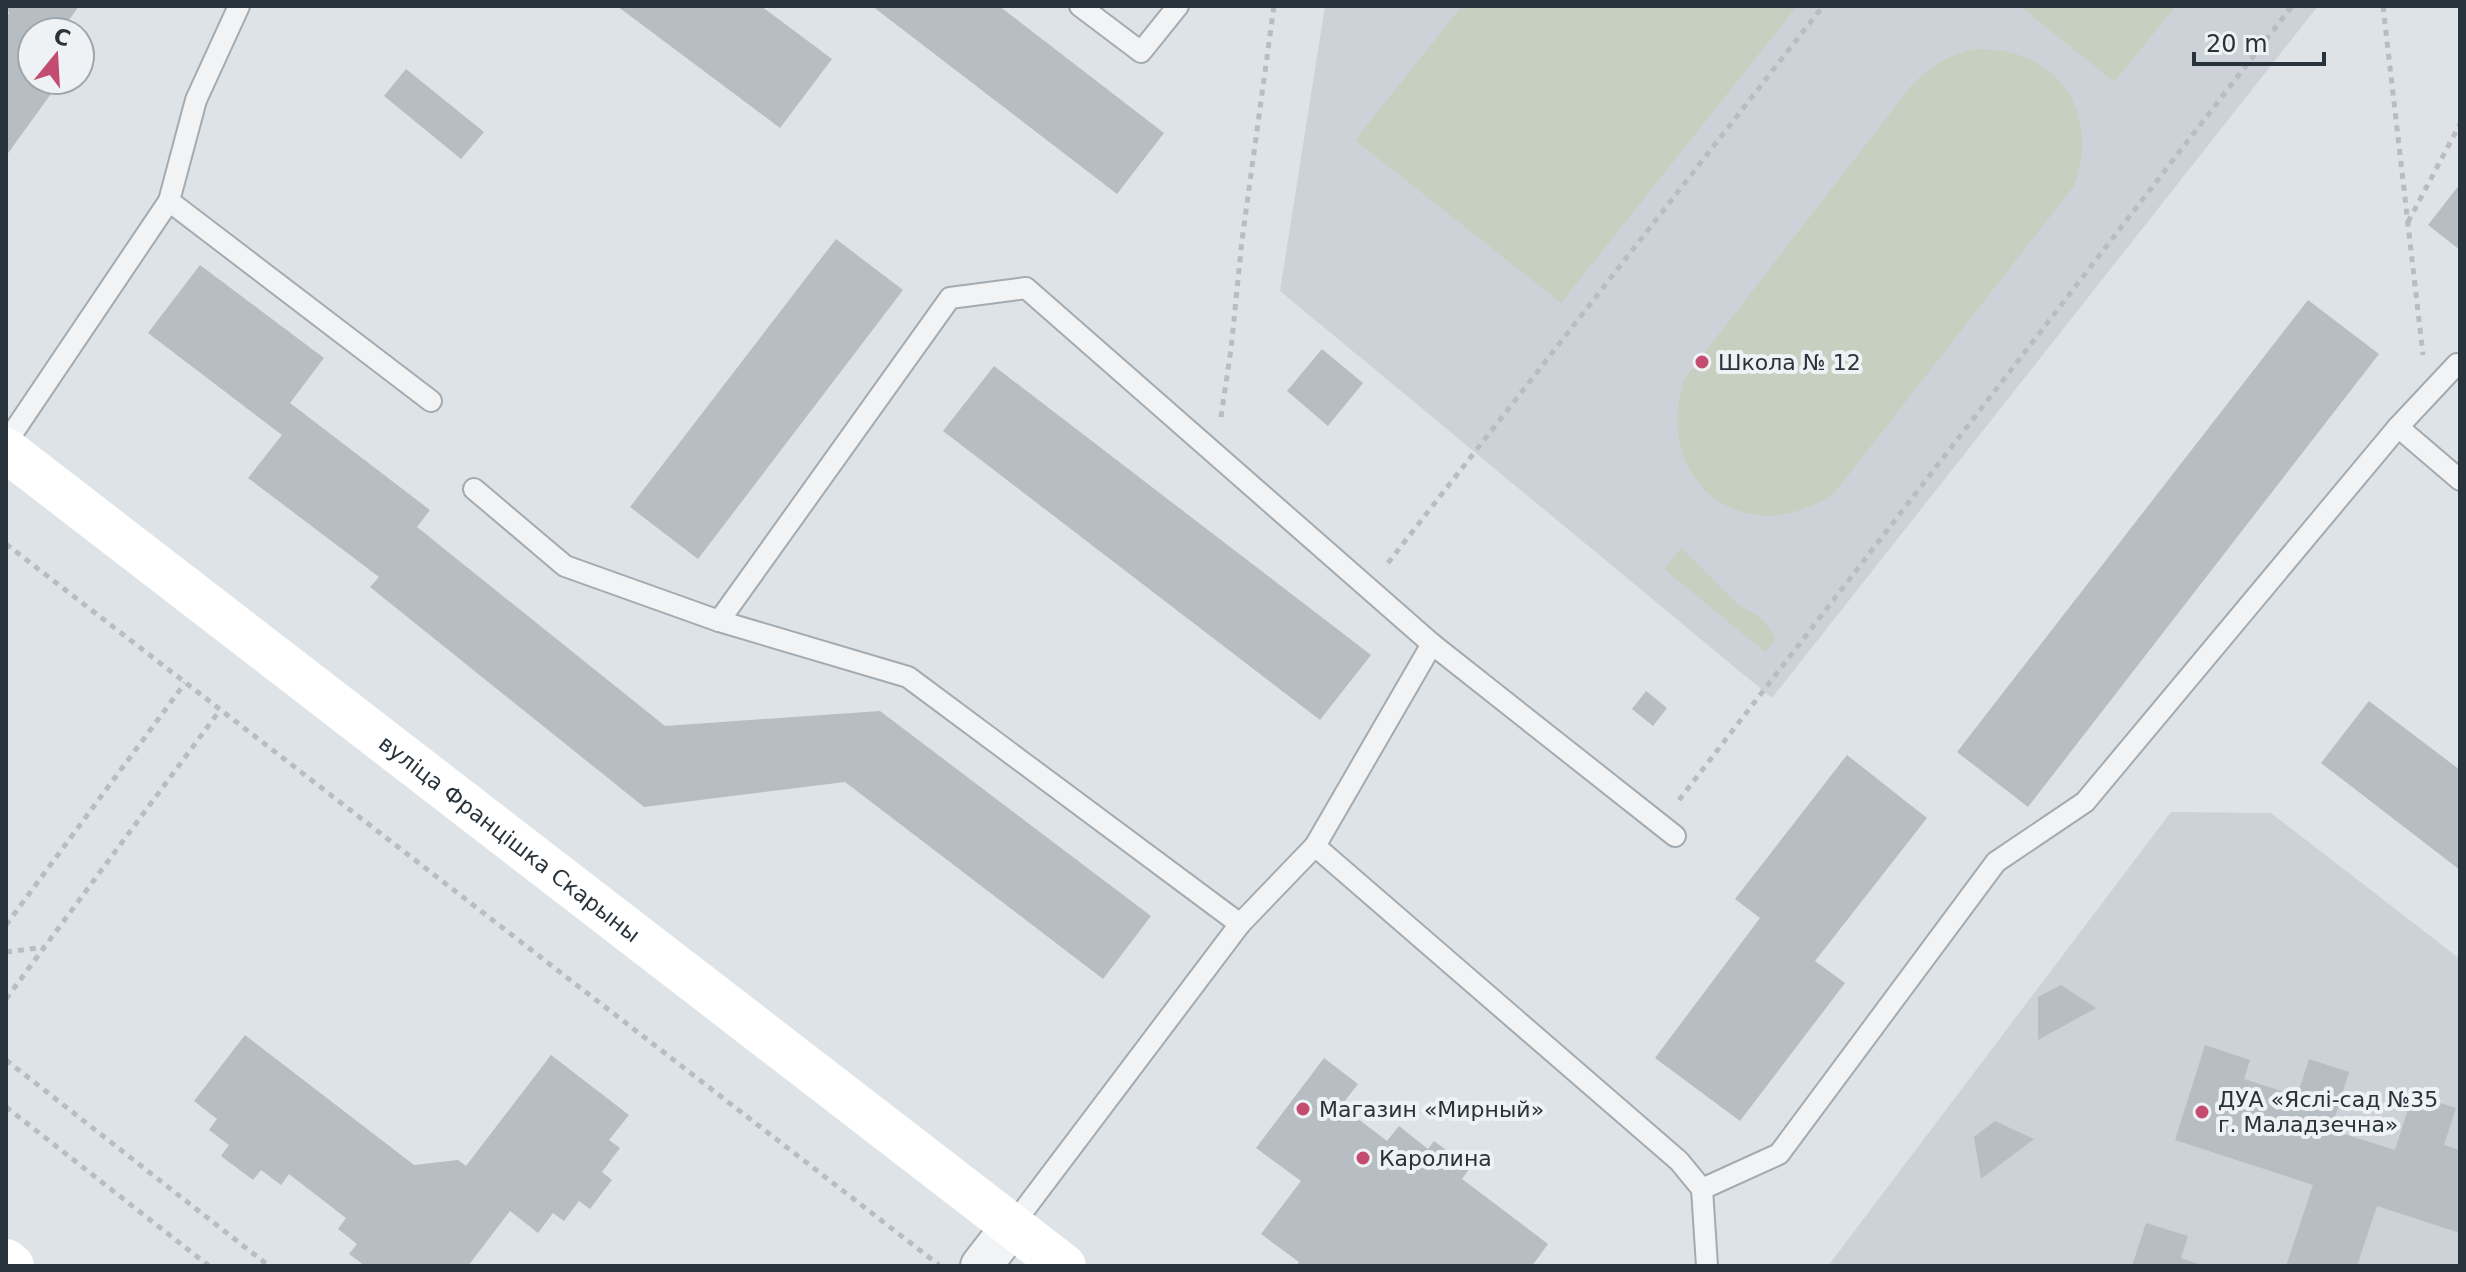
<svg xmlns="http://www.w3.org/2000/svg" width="2466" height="1272" font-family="'DejaVu Sans',sans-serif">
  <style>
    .built { fill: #cdd2d8 }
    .green { fill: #c7d0c0 }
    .building { fill: #b6bdc3 }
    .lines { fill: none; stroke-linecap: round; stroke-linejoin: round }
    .lane-casing { stroke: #a4abb0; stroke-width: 24 }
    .street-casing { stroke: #a4abb0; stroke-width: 44 }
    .path { stroke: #b9bdc1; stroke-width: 5; stroke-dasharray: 6 6; stroke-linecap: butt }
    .lane { stroke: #f1f3f5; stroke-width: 20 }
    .street { stroke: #f1f3f5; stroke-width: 40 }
    .secondary { stroke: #fff; stroke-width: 44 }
    .poi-dot { fill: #c34c70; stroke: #eef2f5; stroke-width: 3 }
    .labels { text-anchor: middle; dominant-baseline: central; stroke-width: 8; stroke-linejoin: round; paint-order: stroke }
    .poi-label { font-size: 22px; fill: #29333c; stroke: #eef2f5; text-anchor: start }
    .street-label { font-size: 22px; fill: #29333c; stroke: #eef2f5 }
  </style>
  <rect width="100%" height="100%" fill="#dee3e7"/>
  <g class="built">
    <polygon points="1325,6 2318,6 1772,698 1280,291"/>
    <polygon points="2171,812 2271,813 2460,959 2460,1266 1828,1266"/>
  </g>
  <g class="green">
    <polygon points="1462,6 1797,6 1561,303 1355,140"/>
    <polygon points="2020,6 2176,6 2114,82"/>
    <path d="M1975,49C2055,46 2102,111 2074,186L1835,492C1747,556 1649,481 1685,378L1911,86C1930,66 1948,55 1975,49Z"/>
    <path d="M1681,548C1699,564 1715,581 1731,598C1746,614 1770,614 1775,642L1765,652L1664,569Z"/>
  </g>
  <g class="building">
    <polygon points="6,6 79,6 60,32 32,32 32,80 61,80 6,156 6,18 9,13"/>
    <polygon points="617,6 761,6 832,59 780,128"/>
    <polygon points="872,6 999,6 1164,133 1117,194"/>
    <polygon points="406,69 484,132 461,159 384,96"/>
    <polygon points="2460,184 2460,250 2428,225"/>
    <polygon points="836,239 903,290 698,559 630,507"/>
    <polygon points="200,265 324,358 290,403 430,510 417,527 665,726 880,711 1151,916 1103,979 845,782 644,807 370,587 379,577 248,478 282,435 148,333"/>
    <polygon points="2308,300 2379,354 2028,807 1957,752"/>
    <polygon points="1322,349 1363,383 1328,426 1287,391"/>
    <polygon points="994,366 1371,655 1320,720 943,431"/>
    <polygon points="1646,691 1667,708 1653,726 1632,709"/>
    <polygon points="2369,701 2460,770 2460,870 2321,763"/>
    <polygon points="1847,755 1927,818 1815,961 1845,983 1740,1121 1655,1058 1760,918 1735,899"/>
    <polygon points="2061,985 2096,1008 2038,1040 2038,997"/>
    <polygon points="245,1035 414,1165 458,1160 466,1166 551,1055 629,1115 609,1140 620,1148 602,1172 612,1180 590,1209 579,1201 564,1221 553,1213 538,1233 510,1211 468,1266 365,1266 349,1254 357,1244 338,1229 346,1218 289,1174 281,1185 261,1170 253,1180 221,1156 229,1145 209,1130 217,1119 194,1101"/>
    <polygon points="2205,1045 2250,1060 2244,1079 2297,1096 2309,1059 2349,1072 2331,1130 2395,1150 2413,1094 2456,1108 2444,1145 2460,1150 2460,1233 2377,1206 2357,1266 2286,1266 2313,1185 2175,1140"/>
    <polygon points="1324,1058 1358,1084 1341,1106 1387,1141 1399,1126 1428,1149 1434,1141 1470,1168 1462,1179 1548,1244 1532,1266 1296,1266 1299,1262 1261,1234 1301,1181 1256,1148"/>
    <polygon points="1995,1121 2034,1139 1981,1179 1974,1137"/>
    <polygon points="2146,1223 2188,1236 2181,1258 2204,1266 2132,1266"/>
  </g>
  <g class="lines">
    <defs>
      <g id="lane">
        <polyline points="239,6 196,100 169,201 431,401"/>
        <polyline points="1080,6 1141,52 1178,6"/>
        <polyline points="2398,427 2460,480"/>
        <polyline points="6,443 169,201"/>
        <polyline points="474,489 565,566 719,621 908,677 1240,924 1315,846"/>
        <polyline points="719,621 950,298 1026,288 1432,644 1675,836"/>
        <polyline points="1432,644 1315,846 1679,1161 1702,1189 1707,1266"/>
        <polyline points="1702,1189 1779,1154 1996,862 2085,802 2398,427 2457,364"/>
        <polyline points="1012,1226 1240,924"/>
      </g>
      <polyline id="street" points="981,1266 1012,1226"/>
    </defs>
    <use href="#lane" class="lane-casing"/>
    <use href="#street" class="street-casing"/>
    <g class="path">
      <polyline points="2383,6 2423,355"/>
      <polyline points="2408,222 2460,124"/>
      <polyline points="1221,417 1231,349 1242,240 1274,6"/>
      <polyline points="6,544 939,1265"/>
      <polyline points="1388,563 1823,6"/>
      <polyline points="1679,800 2292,6"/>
      <polyline points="6,925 185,683"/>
      <polyline points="6,952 45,947"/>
      <polyline points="6,999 220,710"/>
      <polyline points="6,1060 269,1266"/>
      <polyline points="6,1107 209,1266"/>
    </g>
    <use href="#lane" class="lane"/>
    <use href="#street" class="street"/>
    <g class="secondary">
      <path id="s1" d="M6,450L1064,1266"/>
      <polyline points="6,1261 12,1266"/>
    </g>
  </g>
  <g class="poi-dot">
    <circle cx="1702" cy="362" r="8"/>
    <circle cx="1303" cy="1109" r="8"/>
    <circle cx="2202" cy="1112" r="8"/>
    <circle cx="1363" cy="1158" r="8"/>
  </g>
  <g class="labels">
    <g class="poi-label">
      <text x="1718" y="362">Школа № 12</text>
      <text x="2218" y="1099">ДУА «Яслі-сад №35<tspan x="2218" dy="25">г. Маладзечна»</tspan></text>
      <text x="1319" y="1109">Магазин «Мирный»</text>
      <text x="1379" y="1158">Каролина</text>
    </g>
    <g class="street-label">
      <text stroke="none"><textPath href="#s1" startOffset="636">вуліца Францішка Скарыны</textPath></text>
    </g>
  </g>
  <rect width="2466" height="1272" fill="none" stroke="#29333c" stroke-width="16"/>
  <g transform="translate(56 56) rotate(18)"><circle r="38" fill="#eef2f5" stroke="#9fa6ab" stroke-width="2"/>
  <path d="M0-6L14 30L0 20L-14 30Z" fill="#c34c70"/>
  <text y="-12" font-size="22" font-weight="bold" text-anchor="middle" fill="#29333c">С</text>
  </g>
  <path d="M2194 52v12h130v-12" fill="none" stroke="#29333c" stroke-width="4"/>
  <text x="2206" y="52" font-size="24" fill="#29333c" stroke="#eef2f5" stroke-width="6" paint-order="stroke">20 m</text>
</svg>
